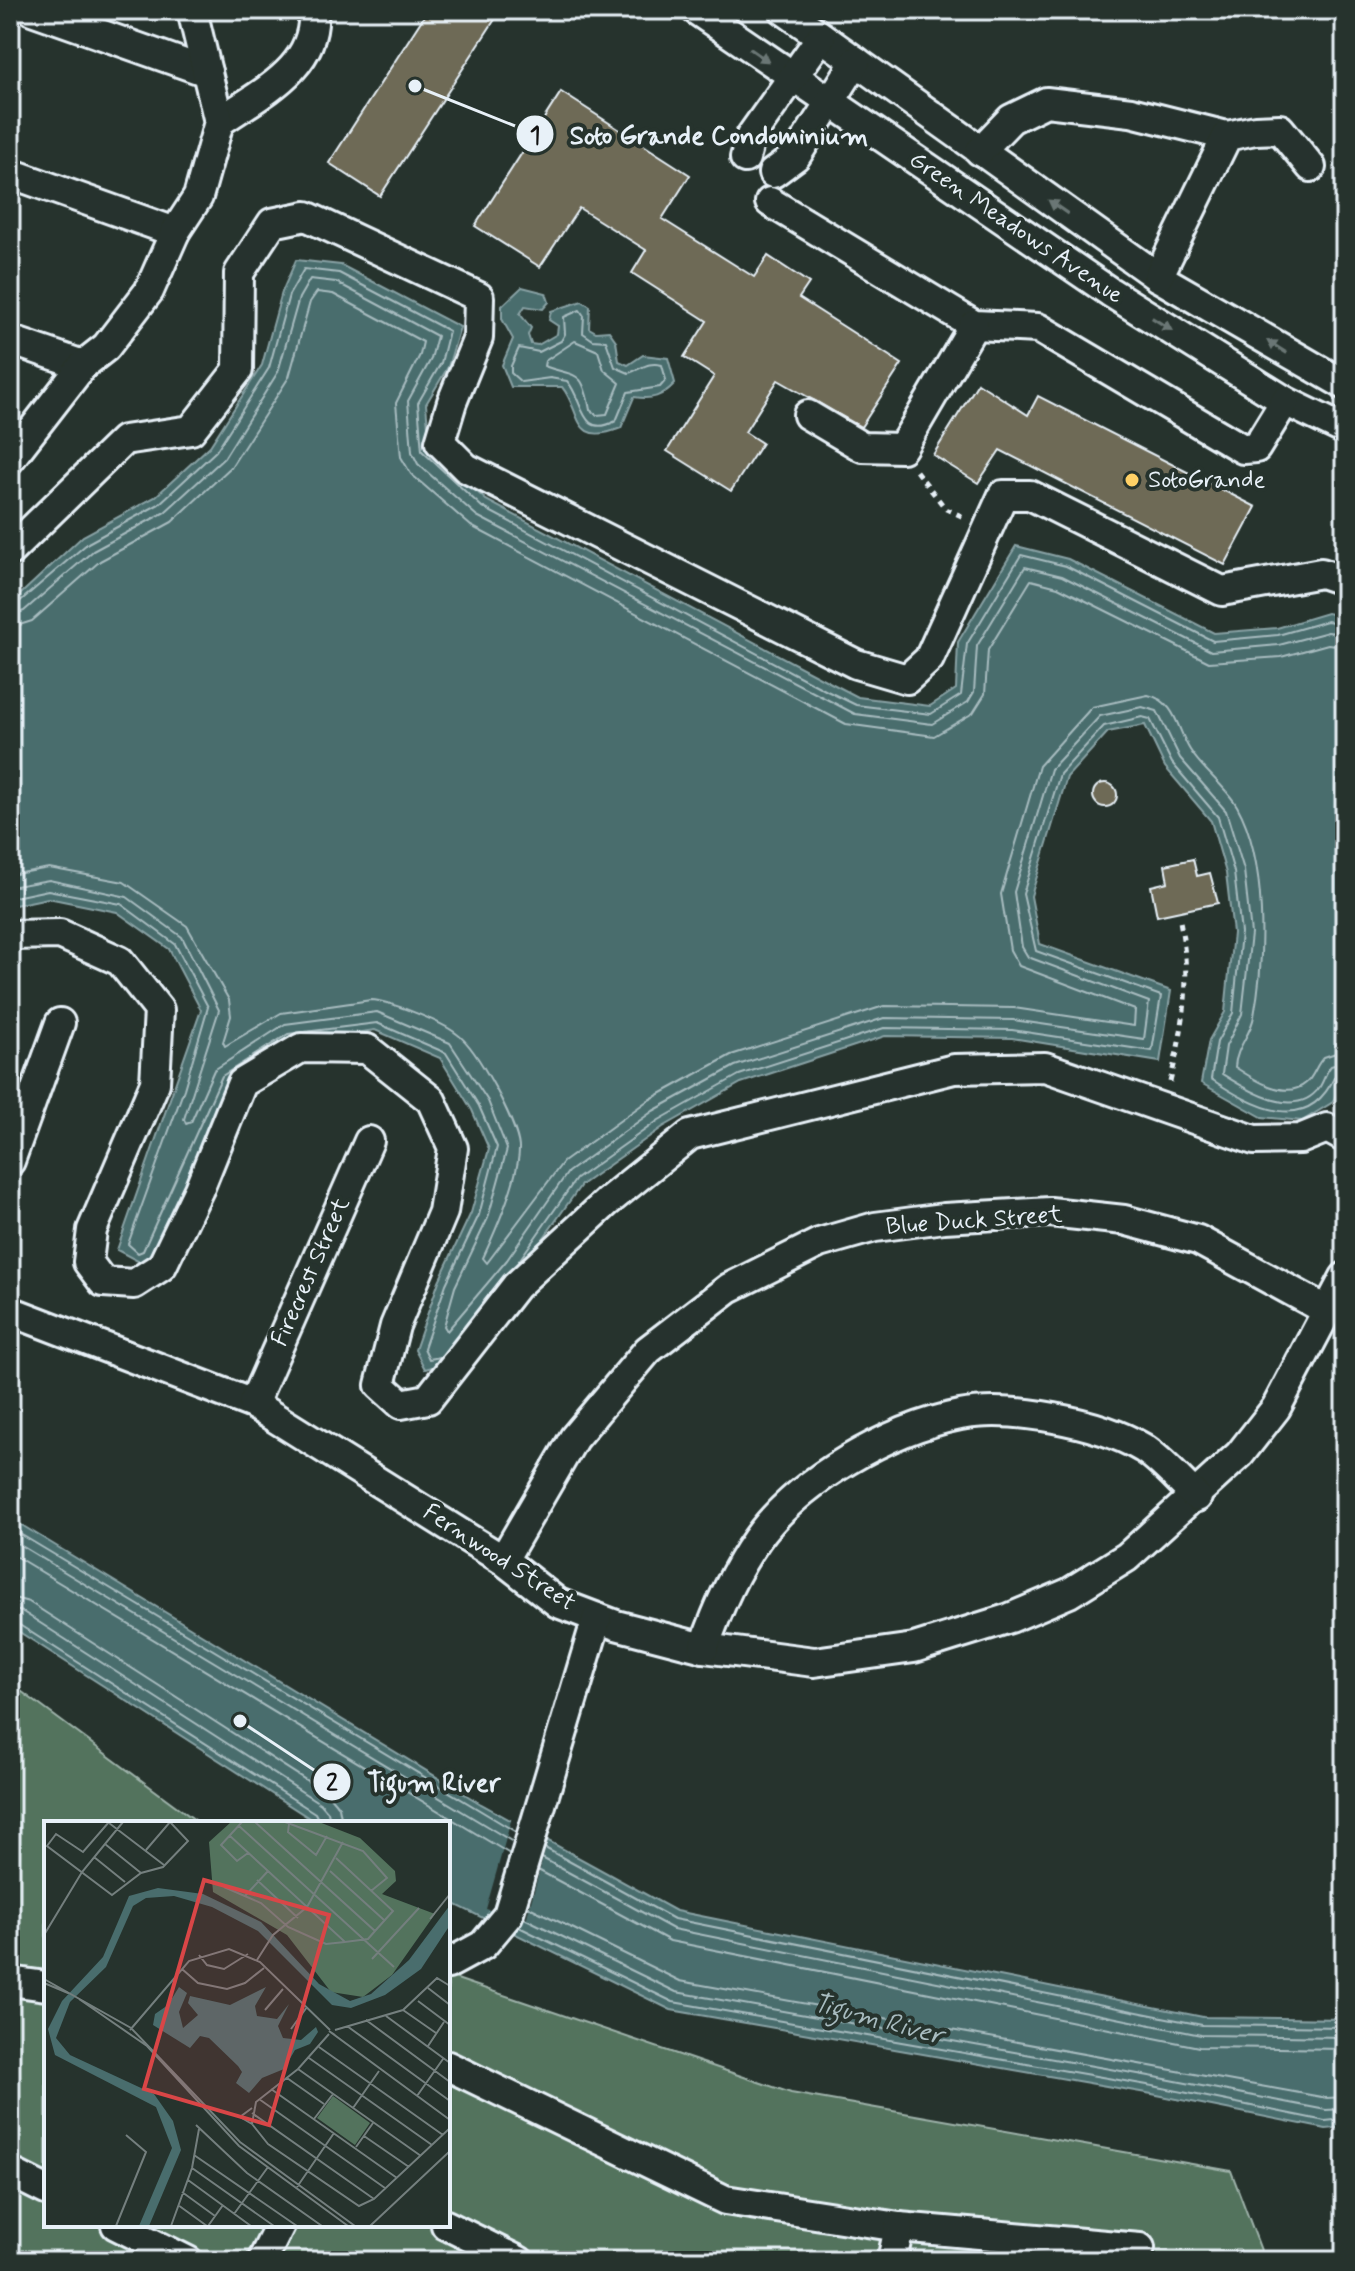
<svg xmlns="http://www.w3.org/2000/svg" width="1355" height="2271" font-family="Mynerve,sans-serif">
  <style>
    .green { fill: #53735d; stroke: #9eb2aa; stroke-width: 2 }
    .water { fill: #496d6d; stroke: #89a2a5; stroke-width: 2 }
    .pier { fill: #26332d }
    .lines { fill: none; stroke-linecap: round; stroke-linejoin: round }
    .shore { stroke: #a8bcc0; stroke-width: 2 }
    .building { fill: #6e6a57; stroke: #e8f1f8; stroke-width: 2 }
    .minor-casing { stroke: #e8f1f8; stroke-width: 34 }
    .path { stroke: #e8f1f8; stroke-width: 5; stroke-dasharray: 6 6; stroke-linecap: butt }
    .minor { stroke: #26332d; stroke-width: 28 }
    .oneway { fill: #6a7674 }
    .poi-dot { fill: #ffd166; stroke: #26332d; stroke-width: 3 }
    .labels { text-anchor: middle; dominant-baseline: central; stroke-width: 8; stroke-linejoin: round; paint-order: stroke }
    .street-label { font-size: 24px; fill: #e8f1f8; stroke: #26332d }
    .poi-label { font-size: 24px; fill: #e8f1f8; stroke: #26332d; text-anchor: start }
    .water-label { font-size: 26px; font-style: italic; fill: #a8bcc0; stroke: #26332d }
    .inset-road { fill: none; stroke: #747f7e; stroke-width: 2 }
    .view { fill: #d94647; fill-opacity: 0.15; stroke: #d94647; stroke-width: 4 }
    .inset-edge { fill: none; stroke: #e8f1f8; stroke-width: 4 }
    .leader { fill: none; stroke: #e8f1f8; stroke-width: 3 }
    .callout-dot { fill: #e8f1f8; stroke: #26332d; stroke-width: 3 }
    .mark-label { font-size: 24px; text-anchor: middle; font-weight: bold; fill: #111 }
    .callout-label { font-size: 26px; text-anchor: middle; font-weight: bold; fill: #e8f1f8; stroke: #26332d; stroke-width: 8; stroke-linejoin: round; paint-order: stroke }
  </style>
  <rect width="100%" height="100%" fill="#26332d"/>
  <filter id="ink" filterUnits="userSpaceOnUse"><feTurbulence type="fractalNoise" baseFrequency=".0125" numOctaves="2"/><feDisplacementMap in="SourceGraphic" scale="16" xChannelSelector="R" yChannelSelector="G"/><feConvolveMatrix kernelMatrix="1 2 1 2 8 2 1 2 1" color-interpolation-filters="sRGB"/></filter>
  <g filter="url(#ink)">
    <polygon class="green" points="10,1683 199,1823 46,1823 46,2225 448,2225 448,1976 791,2093 1231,2171 1265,2261 10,2261"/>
    <g class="water">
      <polygon points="296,260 341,265 460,327 448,367 426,404 430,450 486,500 831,683 858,697 930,706 956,689 958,642 1016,546 1068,559 1214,633 1277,628 1327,613 1345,617 1345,1072 1333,1102 1302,1121 1262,1117 1201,1083 1209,1040 1225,1012 1233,933 1226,873 1211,821 1165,767 1145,725 1108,732 1067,777 1031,896 1040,944 1171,991 1160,1062 1012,1038 885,1036 741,1083 663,1127 581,1185 521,1270 447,1363 425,1369 415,1350 439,1281 471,1213 489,1149 472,1110 440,1058 375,1030 290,1042 227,1082 181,1193 145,1265 117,1250 201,1010 169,949 117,912 48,898 10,906 10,604 83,536 155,497 210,446 262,365 282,292"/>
      <path d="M522,287L546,293L549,302L543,309L525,306L520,314L531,328L528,335L531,344L538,345L557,334L558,326L549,320L551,311L582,301L590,306L589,328L596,332L609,331L616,341L619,361L628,365L643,355L668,358L675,383C662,397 652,400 634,397L621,428C571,448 582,411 562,387H511L502,365L513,339L502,319V306Z"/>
      <polygon points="10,1518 481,1804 676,1911 1203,2017 1345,2019 1345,2127 1326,2129 1152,2094 671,2010 448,1901 448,1823 317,1823 10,1626"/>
    </g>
    <polygon class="pier" points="512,1817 549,1837 526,1920 486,1909"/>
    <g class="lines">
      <g class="shore">
        <path d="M580,310L584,316L583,333L593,340L606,341L615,367L629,373C642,369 647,361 662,365L666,380L660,387L628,392L616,421C579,440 584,399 567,381L550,378L521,382L511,373V366L519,348L539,352L561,341L565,334L564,317Z"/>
        <path d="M575,341L598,351L604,370L620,383L607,414L597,415L590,410C582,368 577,378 544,366L545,361Z"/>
        <polyline points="10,605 18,603 88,543 159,504 216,451 269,368 289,295 304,269 339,273 449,331 441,363 418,403 422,451 482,507 827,691 856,705 931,714 961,695 967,644 1021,555 1066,566 1213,641 1278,635 1327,621 1345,624"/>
        <polyline points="10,616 24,611 93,551 165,512 224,458 278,372 299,298 310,279 336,282 437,336 431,359 408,401 412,452 418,464 477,516 855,714 932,724 968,702 974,692 977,646 1025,567 1062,576 1211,651 1279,645 1328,632 1345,634"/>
        <polyline points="10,628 32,621 100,561 172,522 231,467 289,377 310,302 317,292 333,294 423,342 420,355 396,403 401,457 411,474 471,526 846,724 934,736 973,713 985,694 988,650 1031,580 1058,587 1209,662 1281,657 1328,644 1345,646"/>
        <path d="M10,875L49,868L124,882L187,926L229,1000L231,1016L223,1042L225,1046L281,1013L371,1000C390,1001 442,1022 457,1034C477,1048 517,1123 519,1147C520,1176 495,1232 483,1258L487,1263L563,1162L647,1101L731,1055L884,1006L1014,1008L1134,1026L1135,1010L1019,966L1010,950L1001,894L1039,766L1092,707L1148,695C1176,701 1177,729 1190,750C1203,771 1225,785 1237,806C1267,859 1265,958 1254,1016C1251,1035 1236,1047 1235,1067C1253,1079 1286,1101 1306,1083C1314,1077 1316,1064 1324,1057L1345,1050"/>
        <path d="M10,887L49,880L127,897L182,937L219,1010L184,1119L186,1124L191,1122L214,1070L285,1024L377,1012L450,1043L488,1101L507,1149L488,1218L455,1287L444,1326L447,1331L507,1260L568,1172L653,1111L735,1066L884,1018L1013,1020L1144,1039L1149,1002L1028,957L1022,947L1014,892L1051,769L1100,716L1142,707L1157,711L1180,758L1226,811L1244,870L1251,934L1242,1014L1226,1046L1222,1074C1246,1089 1295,1121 1319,1088C1324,1081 1325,1073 1331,1066L1345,1062"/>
        <polyline points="10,898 48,890 121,904 175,944 208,1007 184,1089 128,1244 138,1253 143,1251 222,1076 288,1034 377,1023 446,1053 479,1106 497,1147 479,1215 446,1284 424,1348 429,1359 441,1357"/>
        <path d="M516,1265L576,1179L659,1120L739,1075L884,1028L1012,1030L1152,1051L1161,996L1036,951L1023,894L1060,774L1104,726L1142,717L1150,719L1172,763L1218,817L1234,872L1241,933L1233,1013L1217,1042L1211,1079C1254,1107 1307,1137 1335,1076L1345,1073"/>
        <polyline points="10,1528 516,1832"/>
        <polyline points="10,1539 513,1842"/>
        <polyline points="10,1553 510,1854"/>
        <polyline points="10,1597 29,1602 329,1795 339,1807 342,1823"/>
        <polyline points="10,1609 23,1612 321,1804 328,1812 330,1823"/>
        <polyline points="10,1619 315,1813 320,1823"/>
        <polyline points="545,1848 674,1919 1202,2025 1345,2027"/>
        <polyline points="542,1858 673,1929 1201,2035 1345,2037"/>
        <polyline points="538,1870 670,1941 1199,2047 1345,2049"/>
        <polyline points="527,1906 680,1981 1327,2098 1345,2097"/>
        <polyline points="524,1918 676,1992 1155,2077 1326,2110 1345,2109"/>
        <polyline points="519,1927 673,2002 1153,2086 1325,2121 1345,2119"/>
      </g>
    </g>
    <g class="building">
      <polygon points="428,10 501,10 380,196 329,163"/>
      <polygon points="561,92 690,175 662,219 754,277 768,256 809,283 799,298 902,364 861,427 778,380 745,432 762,443 731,491 667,451 714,376 684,357 707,321 632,273 646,250 579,208 540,267 475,226"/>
      <polygon points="978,383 1028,415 1038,396 1256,507 1225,565 1000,450 978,483 933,455"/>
      <circle cx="1105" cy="795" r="12"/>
      <polygon points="1193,859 1197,876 1210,873 1218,903 1157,916 1151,886 1168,882 1165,865"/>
    </g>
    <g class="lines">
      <defs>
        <g id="minor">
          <polyline points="32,10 207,72"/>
          <polyline points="696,10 1110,292 1285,401 1345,430"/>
          <polyline points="784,10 1158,277 1345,385"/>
          <path d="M219,122C260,93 318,68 313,10"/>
          <polyline points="980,151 1011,119 1046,102 1131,112 1227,136"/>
          <polyline points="745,158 751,136 821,37"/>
          <polyline points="10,173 175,232"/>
          <polyline points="773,173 796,156 856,61"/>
          <polyline points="770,202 974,325 1038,328 1243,449 1256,448 1285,401"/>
          <polyline points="1158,277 1227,136 1255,130 1280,129 1311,167"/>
          <polyline points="10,340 83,365"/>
          <polyline points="808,415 862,447 902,448 974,325"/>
          <polyline points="10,459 83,365 106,347 149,291 175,232 198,197 219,122 192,10"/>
          <polyline points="10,551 124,440 191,430 238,370 239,273 272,223 306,216 479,297 478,338 452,402 440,442 466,468 856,664 907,679 929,659 1003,495 1030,495 1222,591 1321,573 1345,581"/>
          <polyline points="10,935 60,934 120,961 159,1010 155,1083 92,1230 88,1262 103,1282 134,1284 162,1266 199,1189 242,1083 301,1048 367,1049 431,1100 453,1148 443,1212 395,1326 380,1385 401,1404 428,1399 516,1286 607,1202 690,1135 954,1069 1045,1067 1254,1140 1300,1139 1327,1128 1345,1138"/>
          <polyline points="10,1161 60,1023"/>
          <polyline points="10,1311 253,1404 503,1560 558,1603 616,1625 704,1648 814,1662 914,1648 1010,1618 1069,1593 1127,1557 1240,1454 1276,1408 1345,1277"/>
          <polyline points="253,1404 369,1141"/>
          <polyline points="503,1560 574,1438 648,1350 729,1288 819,1243 875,1227 944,1218 1050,1212 1124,1220 1198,1240 1328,1311"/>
          <path d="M704,1648C717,1610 733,1573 757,1539C799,1480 889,1429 960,1415C1011,1405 1099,1422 1143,1448C1162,1460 1180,1482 1197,1497"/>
          <polyline points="448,1964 483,1945 508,1915 597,1618"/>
          <polyline points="10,1981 46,1986"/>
          <polyline points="448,2066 725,2200 899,2227 1140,2248"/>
          <polyline points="10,2172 46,2190"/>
          <polyline points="116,2225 188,2261"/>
          <polyline points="446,2225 519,2261"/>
          <polyline points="262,2261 280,2225"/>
          <polyline points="892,2261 899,2227"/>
        </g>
      </defs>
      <use href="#minor" class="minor-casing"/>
      <g class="path">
        <polyline points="916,471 946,509 966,518"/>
        <path d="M1170,1082C1185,1021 1192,979 1179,916"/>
      </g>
      <use href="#minor" class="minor"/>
    </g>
    <defs><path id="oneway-solid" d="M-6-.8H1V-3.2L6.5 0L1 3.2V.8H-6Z" transform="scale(2)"/></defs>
    <g class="oneway">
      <use href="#oneway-solid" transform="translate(759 55) rotate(35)"/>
      <use href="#oneway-solid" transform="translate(1058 207) rotate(-145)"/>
      <use href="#oneway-solid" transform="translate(1162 324) rotate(32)"/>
      <use href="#oneway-solid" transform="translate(1277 347) rotate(-148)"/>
    </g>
  </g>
  <circle class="poi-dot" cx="1132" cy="480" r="8"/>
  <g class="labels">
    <g class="street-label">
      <text transform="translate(1016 228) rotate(34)">Green Meadows Avenue</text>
      <text transform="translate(974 1221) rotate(-4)">Blue Duck Street</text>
      <text transform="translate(311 1272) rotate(-66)">Firecrest Street</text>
      <text transform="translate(499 1558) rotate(33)">Fernwood Street</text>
    </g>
    <g class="poi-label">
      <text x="1148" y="480">SotoGrande</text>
    </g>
    <g class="water-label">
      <text transform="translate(878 2020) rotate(15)">Tigum River</text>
    </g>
  </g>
  <g transform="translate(44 1821)">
    <rect width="406" height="406" fill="#26332d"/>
    <path d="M187,1H275L316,17L351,50L352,60L338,73L391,93L348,154L319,176L287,171L243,114L169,71L165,21ZM289,275L326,302L311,324L273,297Z" fill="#53735d"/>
    <path d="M114,67L159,73L217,101L275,163L306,180L327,173L365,139L406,84V104L377,148L341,174L307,187L288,184L214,110L168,86L130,75L102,77L89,85L62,146L26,181L12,217L26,234L110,273L129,300L137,329L105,405H95L128,327L112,286L11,234L4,208L18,180L59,136L85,75ZM135,166L143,172L135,191L139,207L154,194L144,182L146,175L186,184L222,166L211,185L213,195L233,198L245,183L234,205L239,217L257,219L272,206L274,211L266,223L251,229L240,248L218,257L205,272L192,262L198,251L194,245L165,217L156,215L146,227L109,204L111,193L124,184Z" fill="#496d6d"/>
    <path class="inset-road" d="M65,1L39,31L12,13L3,25L68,74L97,52L119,46L144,20L126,1L102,29M198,1L177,24L193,40L204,32M211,1L331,110L349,90L292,37M241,1L319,30L343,57L327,70M65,2L120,44M245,3L244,11L272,34L283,15M195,5L350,146M185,14L301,121L324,118L331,110M61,23L97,52M50,36L81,61M286,50L340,99M213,59L254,97M180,66L217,82L244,106L282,123L301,121M201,75L224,50M386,98L406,73M0,114L38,51L79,1M155,134L163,144L180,148L204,133M328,138L375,87M213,139L229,114L263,86L299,21M138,148L154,162L183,168L201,162L220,147M0,158L87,207L196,321L311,405M0,162L24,172M384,167L406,184M35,178L103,225L195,325L304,405M374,180L406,204M221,189L239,168M359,189L392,212M342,195L406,242M322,199L406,261M303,205L406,280M247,208L263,186M86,209L145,140L185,128L216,141L286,209M291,209L359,189L393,157L406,165M291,214L285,210L406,299M384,225L400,201M275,226L399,314M265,237L388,324M254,248L377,335M243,257L280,283M227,268L353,357M373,275L399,238M215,278L341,367M309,287L335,250M208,292L330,378M270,298L289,273M208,303L224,323L315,385L330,378L406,307M208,303L212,281L254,248L285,213M208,303L196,296L208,287M152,304L203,352L278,405M320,315L365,346M312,326L329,302M150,334L253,405M148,347L230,405M144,359L207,405M253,366L290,312M138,371L171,395M134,384L163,405M190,393L224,346M72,405L102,331L82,314M127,405L148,347L155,308M164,405L179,384M326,405L406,330"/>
    <path class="view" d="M160,59L285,94L225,304L100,268Z"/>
    <rect width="406" height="406" class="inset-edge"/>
  </g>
  <path class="leader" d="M415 86L535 134M240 1721L332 1782"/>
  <g class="callout-dot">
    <circle cx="415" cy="86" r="8"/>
    <circle cx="240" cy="1721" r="8"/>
    <circle cx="535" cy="134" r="20"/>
    <circle cx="332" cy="1782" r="20"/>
  </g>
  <g class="mark-label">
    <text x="535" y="143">1</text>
    <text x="332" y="1790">2</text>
  </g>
  <g class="callout-label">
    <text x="719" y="144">Soto Grande Condominium</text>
    <text x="434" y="1791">Tigum River</text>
  </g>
  <rect width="1355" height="2271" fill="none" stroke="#26332d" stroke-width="40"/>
  <rect x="20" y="20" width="1315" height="2231" fill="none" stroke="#e8f1f8" stroke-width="3" filter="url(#ink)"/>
</svg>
